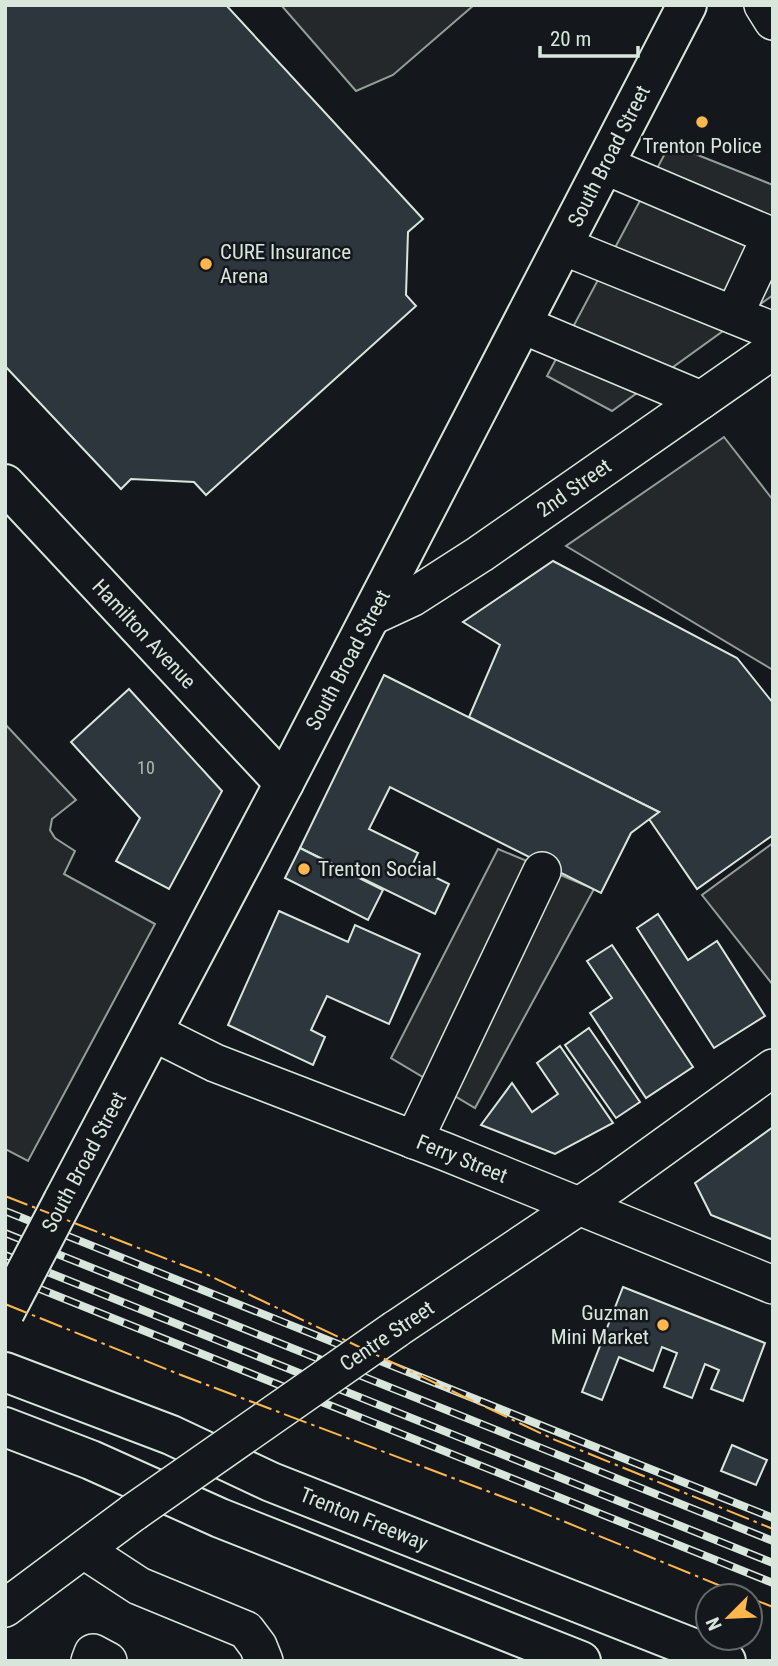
<svg xmlns="http://www.w3.org/2000/svg" width="778" height="1666" font-family="'Roboto Condensed',sans-serif">
  <style>
    .parking { fill: #24282b; stroke: #939e99; stroke-width: 2 }
    .building { fill: #2c363c; stroke: #d8e6dc; stroke-width: 2 }
    .lines { fill: none; stroke-linecap: round; stroke-linejoin: round }
    .minor-casing { stroke: #d8e6dc; stroke-width: 40 }
    .major-casing { stroke: #d8e6dc; stroke-width: 42 }
    .highway-casing { stroke: #d8e6dc; stroke-width: 42 }
    .minor { stroke: #14181c; stroke-width: 37 }
    .major { stroke: #14181c; stroke-width: 38 }
    .highway { stroke: #14181c; stroke-width: 38 }
    .rail-casing { stroke: #d8e6dc; stroke-width: 8 }
    .rail { stroke: #14181c; stroke-width: 5; stroke-dasharray: 16; stroke-linecap: butt }
    .minor-bridge-casing { stroke: #d8e6dc; stroke-width: 40; stroke-linecap: butt }
    .major-bridge-casing { stroke: #d8e6dc; stroke-width: 42; stroke-linecap: butt }
    .minor-bridge { stroke: #14181c; stroke-width: 37 }
    .major-bridge { stroke: #14181c; stroke-width: 38 }
    .power { stroke: #ffb74d; stroke-width: 2; stroke-dasharray: 24 5 3.5 5; stroke-linecap: butt }
    .poi-dot { fill: #ffb74d; stroke: #14181c; stroke-width: 2.5 }
    .labels { text-anchor: middle; dominant-baseline: central; stroke-width: 5; stroke-linejoin: round; paint-order: stroke }
    .number-label { font-size: 18px; fill: #adbab4 }
    .poi-label { font-size: 21px; fill: #d8e6dc; stroke: #14181c; text-anchor: start }
    .street-label { font-size: 21px; fill: #d8e6dc; stroke: #14181c }
  </style>
  <rect width="100%" height="100%" fill="#14181c"/>
  <g class="parking">
    <polygon points="281,5 474,5 393,75 356,91"/>
    <polygon points="670,144 773,185 773,295 612,411 547,376"/>
    <polygon points="724,437 773,500 773,670 566,546"/>
    <polygon points="5,724 76,800 52,819 50,830 55,838 75,851 64,874 155,924 28,1161 5,1149"/>
    <polygon points="773,843 773,985 702,895"/>
    <polygon points="498,849 594,889 475,1108 391,1058"/>
  </g>
  <g class="building">
    <polygon points="5,5 226,5 423,219 408,232 406,295 416,306 206,495 194,482 131,479 121,489 5,366"/>
    <polygon points="553,561 737,658 773,703 773,835 697,889 649,819 659,812 469,717 500,645 463,622"/>
    <polygon points="384,675 659,812 631,833 601,893 390,787 369,829 418,853 412,866 449,884 435,914 300,848"/>
    <polygon points="129,689 222,791 169,889 116,861 140,818 71,742"/>
    <polygon points="300,848 383,890 368,920 285,878"/>
    <polygon points="279,911 348,942 355,925 420,954 389,1024 327,996 311,1030 325,1037 313,1065 228,1025"/>
    <polygon points="658,914 688,960 717,941 765,1016 714,1048 637,928"/>
    <polygon points="612,945 693,1067 646,1098 590,1013 612,998 587,961"/>
    <polygon points="589,1028 640,1102 616,1118 565,1045"/>
    <polygon points="560,1046 613,1123 555,1154 481,1125 512,1083 532,1112 558,1094 537,1063"/>
    <polygon points="773,1127 773,1237 771,1239 711,1215 695,1183"/>
    <polygon points="623,1287 765,1343 743,1401 711,1389 719,1370 705,1364 692,1398 664,1387 677,1353 662,1347 653,1371 619,1357 602,1400 582,1392"/>
    <polygon points="732,1445 767,1460 756,1485 721,1471"/>
  </g>
  <g class="lines">
    <defs>
      <g id="minor">
        <polyline points="763,5 773,21"/>
        <polyline points="604,165 771,236 734,315"/>
        <polyline points="563,246 773,331"/>
        <polyline points="523,325 701,400"/>
        <polyline points="370,617 413,597 480,554 773,350"/>
        <polyline points="153,1032 215,1063 446,1152 773,1285"/>
        <polyline points="414,1140 542,871"/>
        <polyline points="396,1329 612,1184 773,1068"/>
        <polyline points="84,1550 139,1586 246,1630 258,1646 264,1661"/>
        <polyline points="5,1608 134,1512"/>
        <polyline points="90,1661 93,1653 108,1661"/>
      </g>
      <g id="major">
        <polyline points="5,484 284,783"/>
        <polyline points="63,1201 284,783 687,5"/>
      </g>
      <g id="highway">
        <polyline points="5,1372 171,1435 271,1482 726,1661"/>
        <polyline points="5,1427 91,1460 220,1518 581,1661"/>
      </g>
    </defs>
    <use href="#minor" class="minor-casing"/>
    <use href="#major" class="major-casing"/>
    <use href="#highway" class="highway-casing"/>
    <use href="#minor" class="minor"/>
    <use href="#major" class="major"/>
    <use href="#highway" class="highway"/>
    <defs>
      <g id="rail">
        <polyline points="5,1211 773,1518"/>
        <polyline points="5,1233 773,1541"/>
        <polyline points="5,1255 773,1563"/>
        <polyline points="5,1275 773,1583"/>
      </g>
    </defs>
    <use href="#rail" class="rail-casing"/>
    <use href="#rail" class="rail"/>
    <defs>
      <polyline id="minor-bridge" points="134,1512 396,1329"/>
      <polyline id="major-bridge" points="5,1312 63,1201"/>
    </defs>
    <use href="#minor-bridge" class="minor-bridge-casing"/>
    <use href="#major-bridge" class="major-bridge-casing"/>
    <use href="#minor-bridge" class="minor-bridge"/>
    <use href="#major-bridge" class="major-bridge"/>
    <g class="power">
      <polyline points="5,1196 208,1275 553,1439 773,1529"/>
      <polyline points="5,1304 181,1375 524,1505 745,1596"/>
      <polyline points="750,1598 773,1607"/>
    </g>
  </g>
  <g class="poi-dot">
    <circle cx="702" cy="122" r="7"/>
    <circle cx="206" cy="264" r="7"/>
    <circle cx="304" cy="869" r="7"/>
    <circle cx="663" cy="1325" r="7"/>
  </g>
  <g class="labels">
    <g class="number-label">
      <text x="146" y="767">10</text>
    </g>
    <g class="poi-label">
      <text x="702" y="146" text-anchor="middle">Trenton Police</text>
      <text x="220" y="252">CURE Insurance<tspan x="220" dy="24">Arena</tspan></text>
      <text x="318" y="869">Trenton Social</text>
      <text x="649" y="1313" text-anchor="end">Guzman<tspan x="649" dy="24">Mini Market</tspan></text>
    </g>
    <g class="street-label">
      <text transform="translate(609 156) rotate(-63)">South Broad Street</text>
      <text transform="translate(574 488) rotate(-35)">2nd Street</text>
      <text transform="translate(144 634) rotate(47)">Hamilton Avenue</text>
      <text transform="translate(348 660) rotate(-62)">South Broad Street</text>
      <text transform="translate(462 1159) rotate(22)">Ferry Street</text>
      <text transform="translate(84 1162) rotate(-62)">South Broad Street</text>
      <text transform="translate(387 1336) rotate(-34)">Centre Street</text>
      <text transform="translate(364 1519) rotate(22)">Trenton Freeway</text>
    </g>
  </g>
  <rect width="778" height="1666" fill="none" stroke="#d8e6dc" stroke-width="14"/>
  <g transform="translate(729 1617) rotate(246)"><circle r="33" fill="#14181c" stroke="#626a69" stroke-width="2"/>
  <path d="M0-5L12 26L0 18L-12 26Z" fill="#ffb74d"/>
  <text y="-10" font-size="19" font-weight="bold" text-anchor="middle" fill="#d8e6dc">N</text>
  </g>
  <path d="M540 46v10h98v-10" fill="none" stroke="#d8e6dc" stroke-width="3.5"/>
  <text x="550" y="46" font-size="21" fill="#d8e6dc" stroke="#14181c" stroke-width="5" paint-order="stroke">20 m</text>
</svg>
